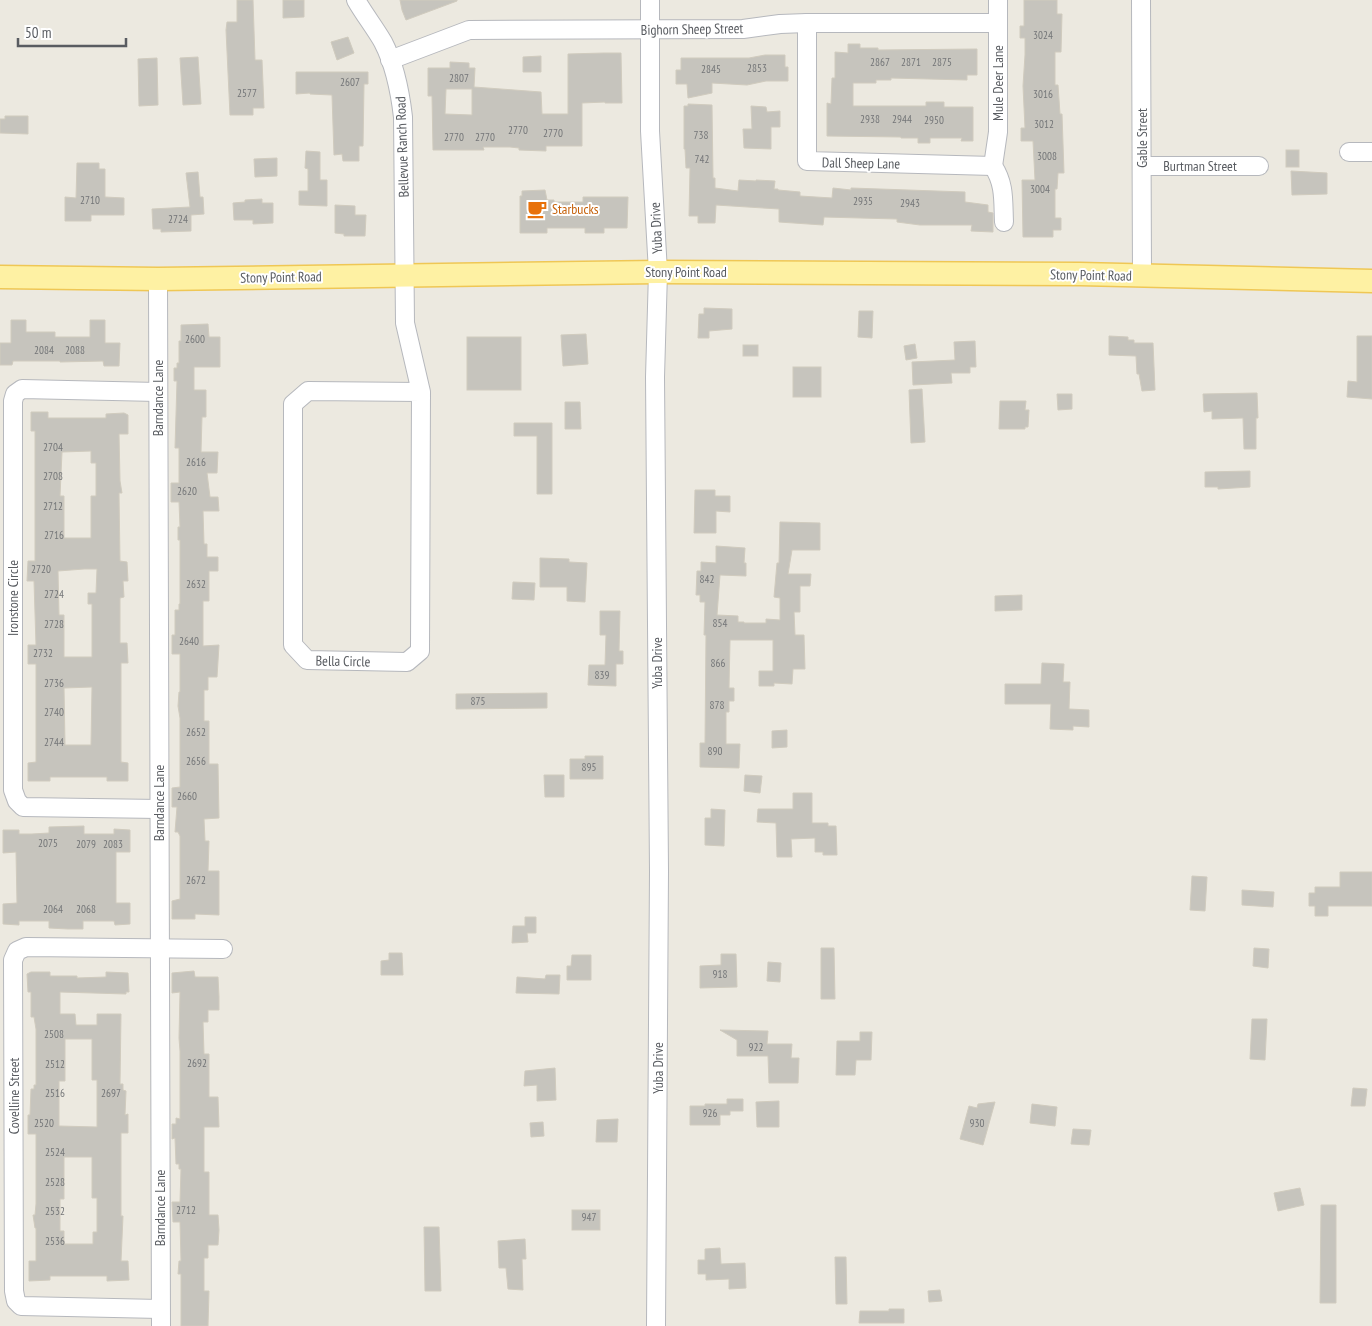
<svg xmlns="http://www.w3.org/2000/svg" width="1372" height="1326" font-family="'PT Sans Narrow',sans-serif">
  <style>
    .building { fill: #c6c4bd; stroke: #d0cbbe; fill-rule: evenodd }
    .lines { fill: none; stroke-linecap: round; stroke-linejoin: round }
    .minor-casing { stroke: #b6b8bd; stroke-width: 20 }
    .major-casing { stroke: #efc755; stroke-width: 25 }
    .minor { stroke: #fff; stroke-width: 18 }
    .major { stroke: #fef1a3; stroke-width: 22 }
    .labels { text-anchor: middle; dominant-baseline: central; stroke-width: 4; stroke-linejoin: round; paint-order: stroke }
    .number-label { font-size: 11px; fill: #747678 }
    .street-label { font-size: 14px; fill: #595c61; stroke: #fff }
    .food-label { font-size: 14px; fill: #c56008; stroke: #fff; text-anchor: start }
  </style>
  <rect width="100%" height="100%" fill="#ece9e0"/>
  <g class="building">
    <polygon points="237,0 253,0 255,60 262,60 264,108 253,108 253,115 230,115 226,30 227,22 237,22"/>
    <polygon points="283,0 304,0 304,17 283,18"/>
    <polygon points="400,0 457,0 457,1 406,20 402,10"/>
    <polygon points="1024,0 1057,0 1057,14 1062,14 1061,52 1055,52 1055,85 1058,85 1060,114 1062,114 1064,173 1058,173 1057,189 1055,189 1055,218 1061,218 1061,230 1053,230 1053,237 1023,237 1022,180 1035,180 1033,141 1021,141 1021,128 1025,128 1023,86 1025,55 1025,38 1020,38 1020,26 1024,26"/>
    <polygon points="348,37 354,53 337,60 331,42"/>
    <polygon points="848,44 860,44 860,48 878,48 878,50 977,49 977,75 967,75 967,80 891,78 891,80 876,80 876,83 853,83 853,106 926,106 926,102 944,102 944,107 973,107 973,141 961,141 962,138 930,138 930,143 918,143 918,138 901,138 901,137 827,136 827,103 831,104 832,78 835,78 835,52 848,53"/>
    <path d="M604,53H621L622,103H605V102L582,103V146H546V151L519,150V148L510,147H483L484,150H433L432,96H428V68H450V62L469,63V68H475L474,87L541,92L542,114H568V54ZM446,89H472V115L445,114Z"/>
    <polygon points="765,55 785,55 785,67 788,67 788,81 766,81 747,85 712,83 712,93 688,98 687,84 676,84 676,70 681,70 681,58 749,58"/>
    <polygon points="541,56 541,72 523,72 523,57"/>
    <polygon points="198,57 201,104 183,105 180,58"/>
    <polygon points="157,58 158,105 139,106 138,59"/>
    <polygon points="296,72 368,72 368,84 364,84 363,146 359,146 359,161 343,161 342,154 334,155 332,95 310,94 310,93 296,94"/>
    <polygon points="688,104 712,105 713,178 715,178 715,188 738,191 739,180 756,181 756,180 775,181 774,189 778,189 778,190 800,192 800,196 832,198 833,188 851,190 851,188 965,192 965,202 988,205 988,212 993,213 993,232 971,231 972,225 920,225 897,222 897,219 824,217 823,225 779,222 779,209 716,205 715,223 698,223 698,216 689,216 690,168 686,168 685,149 684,149 684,106 688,106"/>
    <polygon points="751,106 766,107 767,112 780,111 780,127 771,127 771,149 744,148 743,129 752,129"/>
    <polygon points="5,116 28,116 28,134 0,133 0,119 5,119"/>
    <rect x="1286" y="150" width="13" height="17"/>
    <polygon points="306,151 320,152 320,180 327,180 327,206 299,205 299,191 308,191 308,169 305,168"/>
    <polygon points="277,158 277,176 255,177 254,159"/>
    <polygon points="77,163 99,163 99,169 105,169 105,197 124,198 124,215 91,215 91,221 65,221 65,197 76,198"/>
    <polygon points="1291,171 1327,173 1327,194 1292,195"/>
    <polygon points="198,172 200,197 203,197 204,214 191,215 191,231 161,232 161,229 153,229 152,209 190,207 186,173"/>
    <polygon points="545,190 547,200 554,200 554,202 583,202 583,197 628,197 627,228 604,228 604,233 585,233 585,228 547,228 547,233 520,233 520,196 522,196 522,191"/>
    <polygon points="262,199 262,203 273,203 273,223 253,224 253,220 234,220 233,203 245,202 245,200"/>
    <polygon points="335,205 355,206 355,215 366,215 365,236 344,236 344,234 335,233"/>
    <polygon points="704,308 732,309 732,329 709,331 709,338 698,338 699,314 704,314"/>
    <polygon points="859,311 873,311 872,338 858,337"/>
    <polygon points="11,320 26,320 26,332 55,332 55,337 90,337 90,320 105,320 105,343 120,343 119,366 104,366 103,361 60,362 60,361 13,361 12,365 0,365 0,343 11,343"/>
    <polygon points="208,324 209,337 220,337 220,367 194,367 194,390 206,390 206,417 202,417 201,452 218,452 217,473 207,473 210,497 218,497 219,511 203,511 204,544 207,544 207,557 218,557 218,571 209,571 209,601 203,601 203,646 219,645 217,677 208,677 208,690 204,690 204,721 209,721 209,764 218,764 219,818 204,819 205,841 209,841 208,871 219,871 219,915 195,914 195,919 172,919 172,901 180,899 180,836 178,832 175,832 177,807 172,807 172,788 180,787 180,718 178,706 179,692 180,692 180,654 172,654 172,635 175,635 175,610 179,610 179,604 180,604 180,540 178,540 178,527 180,527 179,502 171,502 171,483 179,483 179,448 175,448 177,381 174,381 174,368 177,368 177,363 179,363 179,341 181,341 181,325"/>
    <polygon points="586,334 588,364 563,366 561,335"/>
    <polygon points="1109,336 1128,337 1128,340 1134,340 1134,343 1153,343 1155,390 1142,391 1139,374 1137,374 1136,356 1109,355"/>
    <polygon points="1357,336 1372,336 1372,399 1347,397 1348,381 1357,382"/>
    <rect x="467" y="337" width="54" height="53"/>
    <polygon points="975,341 976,367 970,367 970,373 951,373 952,383 913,385 912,362 955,360 954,342"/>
    <polygon points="915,344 917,358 906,360 904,346"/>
    <rect x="743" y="345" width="15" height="11"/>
    <rect x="793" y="367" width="28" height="30"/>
    <polygon points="922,389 925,442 911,443 909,390"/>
    <polygon points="1257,393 1258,418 1256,418 1256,449 1244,449 1243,418 1212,419 1212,411 1204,412 1203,394"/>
    <polygon points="1057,394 1072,394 1072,409 1058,410"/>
    <polygon points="1000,401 1026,401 1025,410 1029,410 1028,427 1025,427 1025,429 999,429"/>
    <polygon points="565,402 580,402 581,429 565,429"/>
    <path d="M31,412H48V418H106V414L124,413L128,415V434H119L120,481L122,493H119L120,561L127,562L128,581H123L124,597L120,598V643H127L128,663H121V762L128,763V781H107V777H50V781H28V763L36,762V664H28V645H36L34,581H27L28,561H35V431H31ZM91,451V463H96V496H91V538H64V496H60L62,452ZM84,569H97L96,593H88V604H92V657H64V615H59L58,571ZM92,687L91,745H65L64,688Z"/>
    <polygon points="514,423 552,423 552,494 537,494 537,436 514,436"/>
    <polygon points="1250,471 1250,487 1218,489 1218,487 1205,487 1205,472"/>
    <polygon points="695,490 715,490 715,496 730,496 730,512 716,511 716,533 694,533"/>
    <polygon points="780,522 820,523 820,550 792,550 788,574 811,574 810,586 800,586 800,612 794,612 795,635 804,635 805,669 793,669 792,684 774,683 774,686 759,686 759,671 773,671 773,640 730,640 729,688 734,688 734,701 729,701 729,712 726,712 726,744 740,744 739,768 700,767 700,743 705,743 706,635 704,635 705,602 700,602 700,595 696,595 697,571 701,571 701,562 716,563 716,546 745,548 744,563 746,563 746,576 720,575 717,615 738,616 738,622 744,622 744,623 766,623 766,619 780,620 780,598 774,597 777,563 779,563"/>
    <polygon points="540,558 569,559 569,562 587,563 585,602 567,601 567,587 540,587"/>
    <polygon points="513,582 535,583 534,600 512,599"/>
    <polygon points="1022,595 1022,610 995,611 995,596"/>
    <polygon points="600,611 620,611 619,651 623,651 623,664 616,664 616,686 588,685 589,665 605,665 606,635 600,635"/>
    <polygon points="1042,663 1064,664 1063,682 1070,682 1069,709 1089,710 1089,727 1073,726 1073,730 1050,729 1051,704 1005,704 1005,684 1041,684"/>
    <polygon points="547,693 547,708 456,709 456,694"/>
    <polygon points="787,730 787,747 772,748 772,731"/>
    <polygon points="585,756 603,756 603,779 570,779 570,759 585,759"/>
    <polygon points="544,775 564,775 564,797 545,797"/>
    <polygon points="745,775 762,776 760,793 744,791"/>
    <polygon points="793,793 812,793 812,823 828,823 828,826 836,826 837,855 823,855 823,852 815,852 815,838 791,839 792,857 777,857 776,823 757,822 758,809 793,809"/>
    <polygon points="711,809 725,810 724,846 705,845 705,818 711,818"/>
    <polygon points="84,826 84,834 114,834 114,829 130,830 130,852 116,852 116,903 130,903 130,924 115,925 114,921 83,921 83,929 68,929 49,928 49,921 19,921 19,925 3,924 3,904 17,903 16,852 3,853 3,830 19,830 19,834 32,834 49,833 49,827"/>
    <polygon points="1340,872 1372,872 1372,906 1328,906 1328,916 1315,916 1315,906 1309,906 1309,893 1315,893 1315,887 1340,887"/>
    <polygon points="1192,876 1207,877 1205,911 1190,910"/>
    <polygon points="1242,890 1274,892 1273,907 1242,905"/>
    <polygon points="525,917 536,917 536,933 527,933 528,942 512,943 513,926 525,926"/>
    <polygon points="821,948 834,948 835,999 821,999"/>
    <polygon points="1254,948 1269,949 1268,968 1253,966"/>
    <polygon points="389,953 402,953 403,975 381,975 381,961 389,960"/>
    <polygon points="721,954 736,954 737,987 700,988 700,966 721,965"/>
    <polygon points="572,955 591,955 591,980 567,980 567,966 571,966"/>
    <polygon points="768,962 781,963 780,982 767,981"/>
    <polygon points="194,971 195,977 218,977 219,997 219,1010 208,1010 208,1022 203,1022 204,1054 209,1054 209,1097 218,1097 219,1127 204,1127 204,1172 209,1172 209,1215 218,1215 219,1230 218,1245 208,1245 208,1258 204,1258 204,1291 209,1291 208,1326 181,1326 181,1274 178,1274 179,1261 181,1261 180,1222 173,1222 172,1202 180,1202 181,1169 179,1169 179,1164 176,1164 175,1138 172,1139 172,1124 176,1124 176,1118 180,1119 180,1051 179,1038 180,992 172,993 172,973"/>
    <path d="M31,972H50V976H77V978L106,977V972L128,973L129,992H126V994L60,992V1014H75L76,1025H97V1014H121L120,1084H123V1090L126,1091L125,1115L128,1114V1133H121V1216H123L121,1261H128L129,1280L107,1281V1276H50V1280L29,1281V1261H36V1228H35L33,1215H35L36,1204V1134H28V1115H30L31,1089H34V1085H36V1029L34,1017H31V992H28L27,974ZM65,1039H92V1080H97V1127L59,1126V1081H65ZM64,1157H92V1198H97V1232H93V1244H64V1231H60V1199H64Z"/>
    <polygon points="546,975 560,975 559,994 516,993 517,977 545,979"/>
    <polygon points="1252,1019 1267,1019 1265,1060 1250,1059"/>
    <polygon points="720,1030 768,1031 767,1044 792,1044 791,1058 799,1058 798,1083 769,1083 768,1056 737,1056 737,1040"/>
    <polygon points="860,1032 872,1032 871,1060 856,1060 855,1075 836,1075 837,1041 860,1041"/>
    <polygon points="555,1068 556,1100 537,1101 537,1085 524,1086 525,1071"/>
    <polygon points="1353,1088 1367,1089 1365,1106 1351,1106"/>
    <polygon points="727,1099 743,1099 743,1111 730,1111 730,1115 720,1115 720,1125 690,1125 690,1106 705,1106 705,1104 727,1104"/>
    <polygon points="779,1101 779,1127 757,1127 756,1102"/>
    <polygon points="995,1102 983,1145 960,1139 969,1106 977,1108 978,1104"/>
    <polygon points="1032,1104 1057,1107 1055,1126 1030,1123"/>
    <polygon points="618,1119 617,1142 596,1142 597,1120"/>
    <polygon points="543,1122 544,1136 531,1137 530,1123"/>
    <polygon points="1073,1129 1091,1130 1089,1145 1071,1144"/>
    <polygon points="1300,1188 1304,1205 1278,1211 1274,1193"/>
    <polygon points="1321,1205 1336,1205 1336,1303 1320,1303"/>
    <rect x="572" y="1210" width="28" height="20"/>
    <polygon points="424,1227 439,1227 441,1291 425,1291"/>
    <polygon points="525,1239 526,1259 522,1259 523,1290 508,1289 506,1268 499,1268 498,1241"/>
    <polygon points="720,1248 721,1264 745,1263 746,1288 729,1289 729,1279 706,1280 706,1274 698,1274 698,1260 705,1260 705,1249"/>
    <polygon points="835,1257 846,1257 847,1304 836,1304"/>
    <polygon points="940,1290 942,1301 929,1302 928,1291"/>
    <polygon points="889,1309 904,1309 904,1323 859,1323 860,1311 889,1311"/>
  </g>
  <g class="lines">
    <defs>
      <g id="minor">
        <path d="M356,0C364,14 375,28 383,42C395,65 400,91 403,117L405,323L421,392L420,651L407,662L307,660L293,645V404L308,391L421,392"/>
        <polyline points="650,0 650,131 658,272 655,377 659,871 656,1326"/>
        <polyline points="1141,0 1142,276"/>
        <polyline points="807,23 807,161 993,166"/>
        <polyline points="390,60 469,30 743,29 780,24 807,23 998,23"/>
        <polyline points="1349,152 1372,152"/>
        <polyline points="993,166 998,132 998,0"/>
        <path d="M993,166C1005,184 1003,201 1004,222"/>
        <polyline points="1142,166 1259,166"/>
        <polyline points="158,279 161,1326"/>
        <polyline points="158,392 22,389 15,394 13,401 13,790 17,801 23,807 159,809"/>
        <polyline points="160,1309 21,1306 16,1301 14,1291 13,960 17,951 26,947 223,949"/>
      </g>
      <polyline id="major" points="0,277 158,279 658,272 1080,274 1372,281"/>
    </defs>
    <use href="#minor" class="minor-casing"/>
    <use href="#major" class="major-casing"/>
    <use href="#minor" class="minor"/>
    <use href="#major" class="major"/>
  </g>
  <defs>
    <symbol id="cafe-bare" viewBox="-9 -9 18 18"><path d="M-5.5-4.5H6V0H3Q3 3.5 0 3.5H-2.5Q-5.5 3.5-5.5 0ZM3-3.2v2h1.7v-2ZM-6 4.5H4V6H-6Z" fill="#e8710a" stroke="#fff" stroke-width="2.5" paint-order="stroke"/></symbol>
  </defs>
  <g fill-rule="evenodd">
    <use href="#cafe-bare" x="523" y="195" width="28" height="28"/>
  </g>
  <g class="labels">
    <g class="number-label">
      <text x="1043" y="35">3024</text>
      <text x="880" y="62">2867</text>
      <text x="911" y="62">2871</text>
      <text x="942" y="62">2875</text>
      <text x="757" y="68">2853</text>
      <text x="711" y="69">2845</text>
      <text x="459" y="78">2807</text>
      <text x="350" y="82">2607</text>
      <text x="247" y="93">2577</text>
      <text x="1043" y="94">3016</text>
      <text x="870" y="119">2938</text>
      <text x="902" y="119">2944</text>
      <text x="934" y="120">2950</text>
      <text x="1044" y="124">3012</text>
      <text x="518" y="130">2770</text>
      <text x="553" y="133">2770</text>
      <text x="701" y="135">738</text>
      <text x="454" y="137">2770</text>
      <text x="485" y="137">2770</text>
      <text x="1047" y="156">3008</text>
      <text x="702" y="159">742</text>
      <text x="1040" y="189">3004</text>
      <text x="90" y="200">2710</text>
      <text x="863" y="201">2935</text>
      <text x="910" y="203">2943</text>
      <text x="178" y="219">2724</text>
      <text x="195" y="339">2600</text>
      <text x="44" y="350">2084</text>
      <text x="75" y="350">2088</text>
      <text x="53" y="447">2704</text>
      <text x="196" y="462">2616</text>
      <text x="53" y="476">2708</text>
      <text x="187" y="491">2620</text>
      <text x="53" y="506">2712</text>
      <text x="54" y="535">2716</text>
      <text x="41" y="569">2720</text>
      <text x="707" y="579">842</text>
      <text x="196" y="584">2632</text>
      <text x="54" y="594">2724</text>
      <text x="720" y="623">854</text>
      <text x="54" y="624">2728</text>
      <text x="189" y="641">2640</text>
      <text x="43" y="653">2732</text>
      <text x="718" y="663">866</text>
      <text x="602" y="675">839</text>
      <text x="54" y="683">2736</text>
      <text x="478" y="701">875</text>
      <text x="717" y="705">878</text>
      <text x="54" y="712">2740</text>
      <text x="196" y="732">2652</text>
      <text x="54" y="742">2744</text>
      <text x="715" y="751">890</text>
      <text x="196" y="761">2656</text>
      <text x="589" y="767">895</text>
      <text x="187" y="796">2660</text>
      <text x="48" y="843">2075</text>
      <text x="86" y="844">2079</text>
      <text x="113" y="844">2083</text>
      <text x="196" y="880">2672</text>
      <text x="53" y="909">2064</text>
      <text x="86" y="909">2068</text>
      <text x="720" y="974">918</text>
      <text x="54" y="1034">2508</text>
      <text x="756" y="1047">922</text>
      <text x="197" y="1063">2692</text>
      <text x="55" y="1064">2512</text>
      <text x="55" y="1093">2516</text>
      <text x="111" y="1093">2697</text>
      <text x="710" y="1113">926</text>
      <text x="44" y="1123">2520</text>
      <text x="977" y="1123">930</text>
      <text x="55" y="1152">2524</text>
      <text x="55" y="1182">2528</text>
      <text x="186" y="1210">2712</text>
      <text x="55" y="1211">2532</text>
      <text x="589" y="1217">947</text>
      <text x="55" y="1241">2536</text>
    </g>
    <g class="street-label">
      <text transform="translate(692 29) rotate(-1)">Bighorn Sheep Street</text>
      <text transform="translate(998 83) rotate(-90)">Mule Deer Lane</text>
      <text transform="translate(1142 138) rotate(-90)">Gable Street</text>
      <text transform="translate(402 147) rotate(-92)">Bellevue Ranch Road</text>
      <text transform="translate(861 163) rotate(1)">Dall Sheep Lane</text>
      <text x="1200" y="166">Burtman Street</text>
      <text transform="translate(656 228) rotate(-93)">Yuba Drive</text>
      <text x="686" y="272">Stony Point Road</text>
      <text transform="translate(1091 275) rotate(1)">Stony Point Road</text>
      <text transform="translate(281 277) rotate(-1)">Stony Point Road</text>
      <text transform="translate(158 398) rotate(-90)">Barndance Lane</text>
      <text transform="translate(13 598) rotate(-90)">Ironstone Circle</text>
      <text transform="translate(343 661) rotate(1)">Bella Circle</text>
      <text transform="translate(657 663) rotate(-90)">Yuba Drive</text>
      <text transform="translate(159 803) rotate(-90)">Barndance Lane</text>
      <text transform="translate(658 1068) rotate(-90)">Yuba Drive</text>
      <text transform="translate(14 1096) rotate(-90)">Covelline Street</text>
      <text transform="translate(160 1208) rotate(-90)">Barndance Lane</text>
    </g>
    <g class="food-label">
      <text x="552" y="209">Starbucks</text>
    </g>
  </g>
  <path d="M18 38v8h108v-8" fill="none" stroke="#595c61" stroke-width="2.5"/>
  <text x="25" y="38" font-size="15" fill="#595c61" stroke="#ffffff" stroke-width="4" paint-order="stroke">50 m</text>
</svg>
